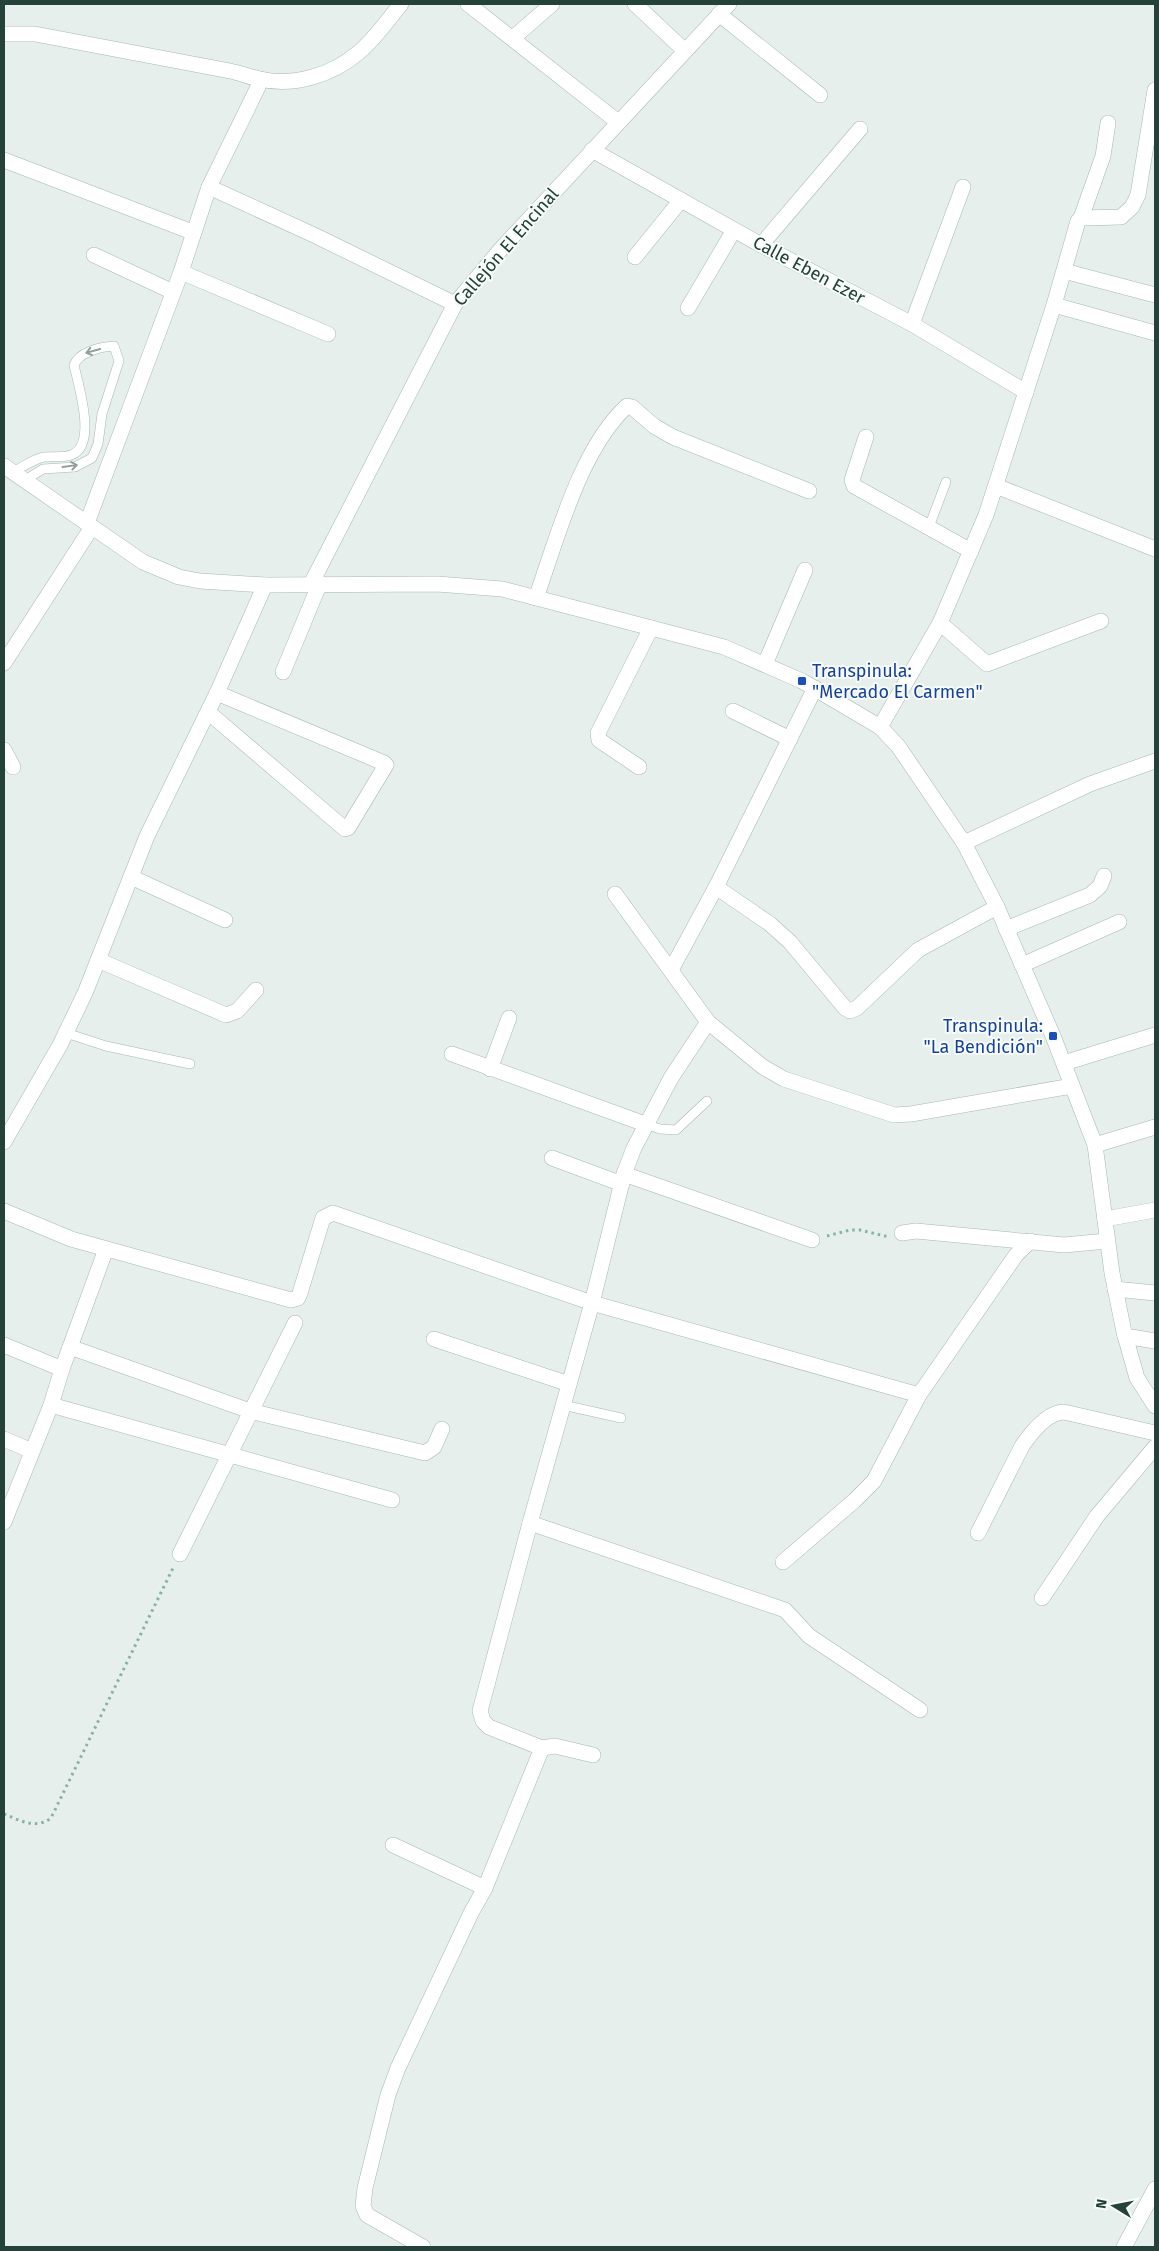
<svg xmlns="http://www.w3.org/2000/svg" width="1159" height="2251" font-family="'Fira Sans',sans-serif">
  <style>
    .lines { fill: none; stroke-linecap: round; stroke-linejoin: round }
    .service-casing { stroke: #a8b8b2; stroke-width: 10 }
    .minor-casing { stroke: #a8b8b2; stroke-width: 16 }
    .tertiary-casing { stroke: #a8b8b2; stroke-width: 16 }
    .path { stroke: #86b3a5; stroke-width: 3; stroke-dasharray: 2.5 4; stroke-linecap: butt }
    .service { stroke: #fff; stroke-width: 9 }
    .minor { stroke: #fff; stroke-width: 15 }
    .tertiary { stroke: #fff; stroke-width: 15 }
    .oneway { stroke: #92a09c }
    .transit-dot { fill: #1a4fb4; stroke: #f7fbf9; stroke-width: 2 }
    .labels { text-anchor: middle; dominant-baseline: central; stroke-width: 4; stroke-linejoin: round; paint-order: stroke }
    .street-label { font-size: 18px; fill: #24423a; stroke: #f7fbf9 }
    .transit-label { font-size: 18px; fill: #164399; stroke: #f7fbf9; text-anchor: start }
  </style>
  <rect width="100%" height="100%" fill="#e6efeb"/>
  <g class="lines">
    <defs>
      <g id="service">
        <path d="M13,472C23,467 33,459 44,457C53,456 63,458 71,455C98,446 78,384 74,365C79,352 100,347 114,346L119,361L102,414L98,444L92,458L75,467L43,469L25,480"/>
        <polyline points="929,527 946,482"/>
        <polyline points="66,1033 106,1046 190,1064"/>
        <polyline points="645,1124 660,1129 676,1130 707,1101"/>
        <polyline points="563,1405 621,1418"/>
      </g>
      <g id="minor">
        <polyline points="468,4 618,122"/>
        <polyline points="635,4 685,51"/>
        <polyline points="719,14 820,95"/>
        <path d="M4,34H35L230,71C240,73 250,77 260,79C293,87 332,75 358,53C375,39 387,21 401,4"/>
        <polyline points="513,38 552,4"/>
        <polyline points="592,150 761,245 912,324 1026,392"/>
        <polyline points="4,160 192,232"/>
        <polyline points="209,187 316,236 455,304"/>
        <polyline points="1081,218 1103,156 1108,123"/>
        <polyline points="761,245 860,129"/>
        <polyline points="94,255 173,292"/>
        <polyline points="635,257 681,200"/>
        <polyline points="1064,271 1155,295"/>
        <polyline points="181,272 328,334"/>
        <polyline points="1054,305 1155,333"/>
        <polyline points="688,308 734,230"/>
        <polyline points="912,324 963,187"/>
        <polyline points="866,437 852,480 854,486 971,551"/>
        <polyline points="996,486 1155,549"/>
        <polyline points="87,523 181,272 209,187 258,87 259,79"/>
        <polyline points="311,584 455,304 501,249 729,4"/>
        <path d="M536,598C557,539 580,449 627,406L632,407L654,426L673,437L809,491"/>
        <polyline points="940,623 987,664 1101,621"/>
        <polyline points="4,663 92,527"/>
        <polyline points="765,664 805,570"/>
        <polyline points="283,672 320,583"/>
        <polyline points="733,711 790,739"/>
        <polyline points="208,712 345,829 348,828 386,765 384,763 217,693"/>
        <polyline points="4,750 13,767"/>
        <polyline points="639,767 599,740 598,733 651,628"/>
        <polyline points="964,843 1090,784 1155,761"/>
        <polyline points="131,877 225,920"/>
        <polyline points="716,887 770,924 790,942 845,1008 850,1011 857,1008 918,950 997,907"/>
        <polyline points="615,894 708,1022 763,1067 784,1079 894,1115 911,1114 1072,1086"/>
        <polyline points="1006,929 1090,895 1100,886 1104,876"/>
        <polyline points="98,960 226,1015 237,1011 256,990"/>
        <polyline points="1022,965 1119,922"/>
        <polyline points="671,970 716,887 815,688"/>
        <polyline points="452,1054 645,1124"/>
        <polyline points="1064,1063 1155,1035"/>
        <polyline points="490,1069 509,1018"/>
        <polyline points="4,1142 60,1045 85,993 147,836 217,693 265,585"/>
        <polyline points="1095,1145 1155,1127"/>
        <polyline points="552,1158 622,1184"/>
        <polyline points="624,1174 812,1240"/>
        <polyline points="4,1211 71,1239 291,1300 298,1298 300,1293 323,1218 333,1213 592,1303 919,1395"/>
        <polyline points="1105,1219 1155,1210"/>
        <polyline points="902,1233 916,1231 1064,1245 1107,1241"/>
        <polyline points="1115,1289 1155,1293"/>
        <polyline points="1125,1336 1155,1341"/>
        <polyline points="434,1339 569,1384"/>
        <polyline points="4,1345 62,1369"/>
        <polyline points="70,1347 250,1411 425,1453 434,1447 442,1429"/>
        <polyline points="51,1405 392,1500"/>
        <polyline points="4,1439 32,1451"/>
        <polyline points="4,1522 51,1405 62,1369 106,1249"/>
        <polyline points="530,1523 785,1610 809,1636 920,1710"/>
        <path d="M978,1533L1022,1446C1031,1433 1047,1412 1064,1412L1155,1433"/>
        <polyline points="180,1554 295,1323"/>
        <polyline points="783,1562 854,1501 874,1481 919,1395 1016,1255 1030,1241"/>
        <polyline points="1042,1598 1097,1516 1155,1447"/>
        <polyline points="593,1755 555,1746 542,1748 489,1727 483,1721 480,1711 530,1523 592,1303 624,1174 634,1148 671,1078 708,1022"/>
        <polyline points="393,1845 485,1888"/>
        <polyline points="423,2247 367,2215 363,2206 365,2188 388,2095 398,2068 471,1913 485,1888 542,1748"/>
        <polyline points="1124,2247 1155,2189"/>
      </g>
      <g id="tertiary">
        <polyline points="4,466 143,562 179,577 200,581 265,585 437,584 502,589 724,647 802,681 880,727 898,746 964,843 997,907 1053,1036 1095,1145 1112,1273 1124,1332 1137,1378 1155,1406"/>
        <polyline points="880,727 940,623 986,515 1054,305 1078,221 1081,218 1121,217 1132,207 1138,195 1155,90"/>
      </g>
    </defs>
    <use href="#service" class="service-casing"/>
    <use href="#minor" class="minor-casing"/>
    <use href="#tertiary" class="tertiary-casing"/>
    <g class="path">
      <polyline points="827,1236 850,1230 860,1230 889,1237"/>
      <path d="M4,1814C19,1820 36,1830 51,1818L173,1568"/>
    </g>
    <use href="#service" class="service"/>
    <use href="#minor" class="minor"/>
    <use href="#tertiary" class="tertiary"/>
  </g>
  <defs><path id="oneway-shaft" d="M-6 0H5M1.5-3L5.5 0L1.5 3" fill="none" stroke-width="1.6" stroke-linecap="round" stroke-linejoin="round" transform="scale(1.25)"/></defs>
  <g class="oneway">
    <use href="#oneway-shaft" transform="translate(93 351) rotate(165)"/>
    <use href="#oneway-shaft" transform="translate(70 466) rotate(-8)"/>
  </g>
  <g class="transit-dot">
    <rect x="797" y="676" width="10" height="10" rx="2.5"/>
    <rect x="1048" y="1031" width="10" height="10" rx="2.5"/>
  </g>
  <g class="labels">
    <g class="street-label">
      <text transform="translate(506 247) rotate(-49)">Callejón El Encinal</text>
      <text transform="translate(809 270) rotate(28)">Calle Eben Ezer</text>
    </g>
    <g class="transit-label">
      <text x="812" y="671">Transpinula:<tspan x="812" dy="21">"Mercado El Carmen"</tspan></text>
      <text x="1043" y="1026" text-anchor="end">Transpinula:<tspan x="1043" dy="21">"La Bendición"</tspan></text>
    </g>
  </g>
  <rect width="1159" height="2251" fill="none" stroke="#24423a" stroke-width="10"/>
  <g transform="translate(1114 2206) rotate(280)" stroke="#f7fbf9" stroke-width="4" paint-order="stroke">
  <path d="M0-4L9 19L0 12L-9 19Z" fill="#24423a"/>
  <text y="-8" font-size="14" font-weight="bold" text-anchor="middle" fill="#24423a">N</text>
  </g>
</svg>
